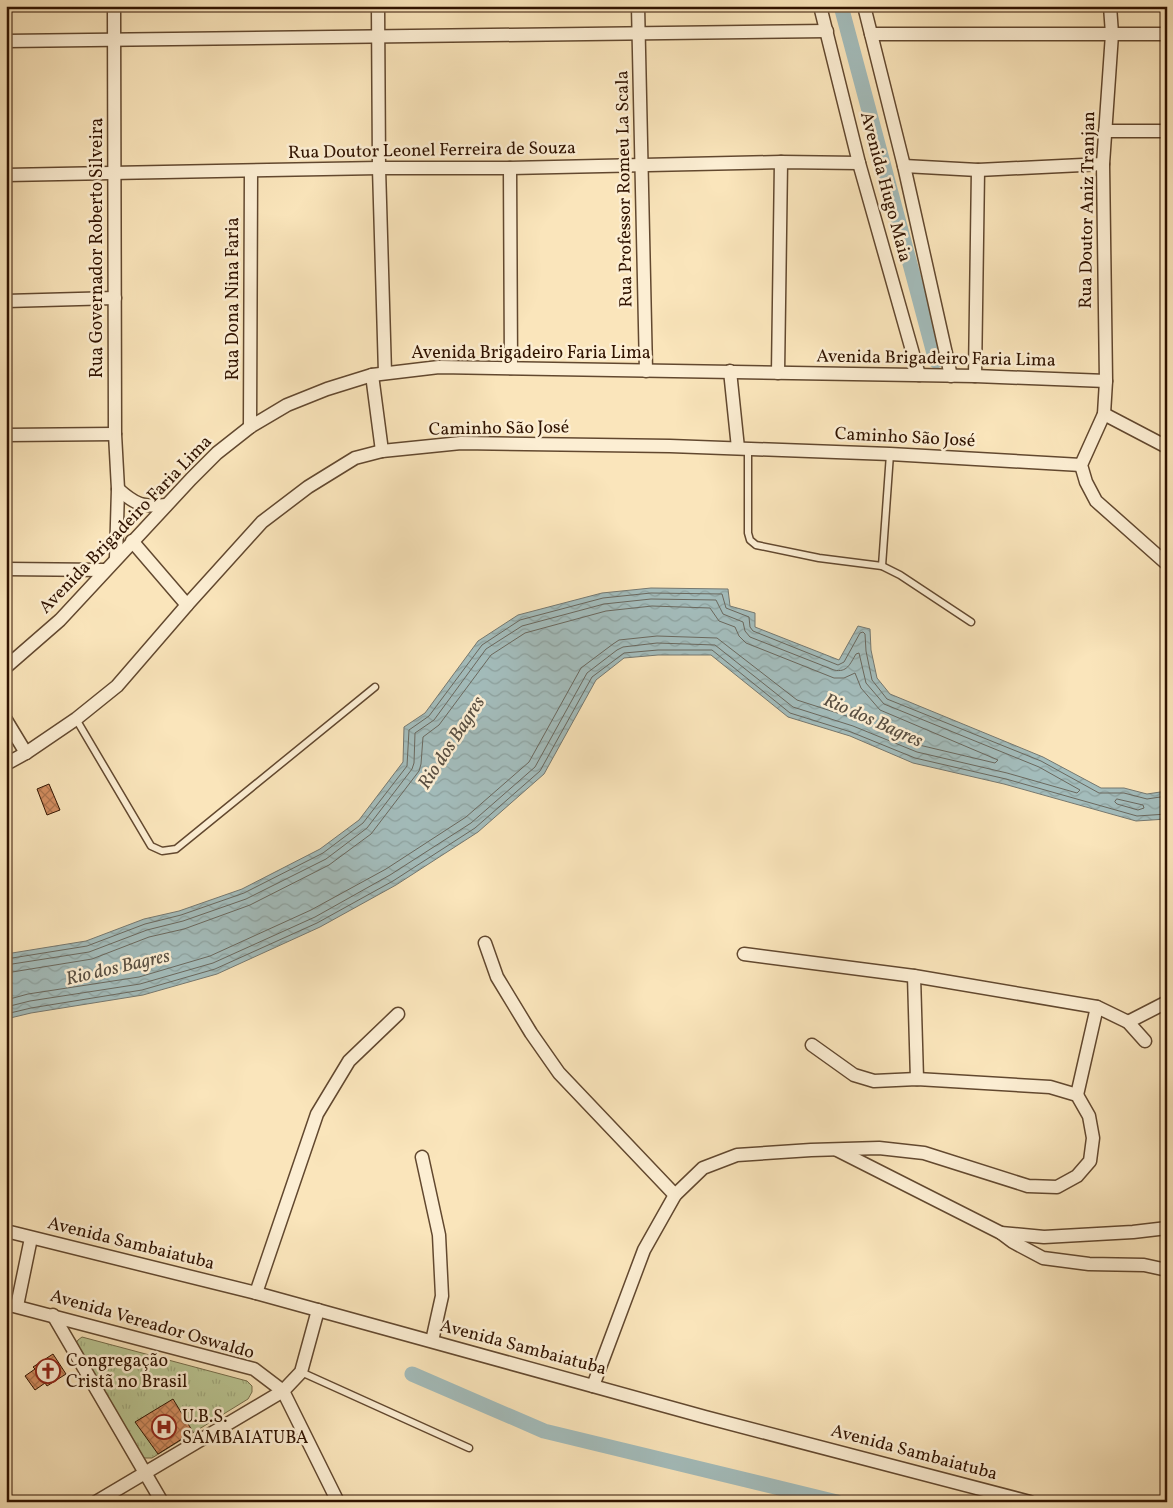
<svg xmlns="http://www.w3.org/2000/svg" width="1173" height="1508" font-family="Vollkorn,serif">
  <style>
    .park { fill: url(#park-tufts); stroke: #756c4a }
    .water { fill: url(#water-waves); stroke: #757870 }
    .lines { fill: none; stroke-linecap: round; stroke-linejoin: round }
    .shore { stroke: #6a685e; stroke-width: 1 }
    .canal { stroke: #a3bcbb; stroke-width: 15 }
    .building { fill: url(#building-cross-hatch); stroke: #301300 }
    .service-casing { stroke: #62482f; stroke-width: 9 }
    .minor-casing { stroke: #62482f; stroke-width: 15 }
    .service { stroke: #fceed3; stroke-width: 6 }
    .minor { stroke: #fceed3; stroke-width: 12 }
    .labels { text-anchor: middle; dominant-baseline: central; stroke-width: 5; stroke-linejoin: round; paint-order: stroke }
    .street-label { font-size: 18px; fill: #301300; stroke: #fceed3 }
    .poi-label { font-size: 18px; fill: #301300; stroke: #fceed3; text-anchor: start }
    .water-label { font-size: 19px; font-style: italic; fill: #584e41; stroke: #fceed3 }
  </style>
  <defs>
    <pattern id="park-tufts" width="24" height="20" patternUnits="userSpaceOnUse" patternTransform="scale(1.25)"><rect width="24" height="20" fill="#bac693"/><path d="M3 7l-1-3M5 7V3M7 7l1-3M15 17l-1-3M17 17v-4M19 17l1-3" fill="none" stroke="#a0a97d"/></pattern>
    <pattern id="water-waves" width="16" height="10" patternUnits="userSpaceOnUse" patternTransform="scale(1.25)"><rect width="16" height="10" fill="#a3bcbb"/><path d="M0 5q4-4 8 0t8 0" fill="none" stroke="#8da19f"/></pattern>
    <pattern id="building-cross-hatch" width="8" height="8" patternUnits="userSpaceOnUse" patternTransform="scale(1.25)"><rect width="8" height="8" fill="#d58f62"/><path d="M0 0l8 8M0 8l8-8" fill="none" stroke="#ad744e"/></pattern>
  </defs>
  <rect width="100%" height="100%" fill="#fae5bb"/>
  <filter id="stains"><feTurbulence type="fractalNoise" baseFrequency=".004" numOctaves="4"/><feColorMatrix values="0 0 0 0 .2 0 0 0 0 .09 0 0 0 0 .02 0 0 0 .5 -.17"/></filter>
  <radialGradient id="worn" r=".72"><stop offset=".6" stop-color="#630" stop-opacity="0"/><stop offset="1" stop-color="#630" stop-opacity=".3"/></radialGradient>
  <polygon class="park" points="82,1337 247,1381 252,1386 252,1392 248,1399 152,1458 143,1458 75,1345 78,1340"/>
  <polygon class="water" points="651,588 728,589 730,606 755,613 755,627 839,660 858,626 870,629 871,650 877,678 890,694 1043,757 1101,788 1124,788 1147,794 1167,791 1167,819 1136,821 1004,784 913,763 850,736 788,717 711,655 658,655 624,658 596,680 544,774 478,832 396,885 320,927 217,974 143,995 31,1013 6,1019 6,954 86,941 144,919 179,911 242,889 320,849 359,820 403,762 404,727 425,713 478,641 518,615 602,593"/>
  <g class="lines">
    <g class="shore">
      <polygon points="1117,799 1143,805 1144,808 1138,810 1117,804 1115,802"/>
      <polyline points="6,959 87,946 145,924 181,915 244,893 323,853 363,823 407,766 409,730 429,716 482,645 520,620 603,598 651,593 722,594 726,608 749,617 750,627 753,631 838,665 844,662 860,633 863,632 865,634 866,651 872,680 887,699 1041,761 1099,793 1124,793 1147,799 1167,796"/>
      <path d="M6,965L89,952L147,930L183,921L246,899L326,859L367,828L412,769L414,763L415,733L434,720L486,649L522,626L604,604L651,599L716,600L723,614L743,622L745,631L750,637L834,670C847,673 850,664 856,654L859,653L866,683L884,704L1039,767L1080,790L1077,793L1007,773L917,752L853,726L793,707L715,645L657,643L623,647L617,650L587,673L535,767L471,823L390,875L315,917L213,963L140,984L30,1001L6,1007"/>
      <polyline points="6,973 92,959 149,937 184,929 250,905 329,865 371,834 419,771 421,764 423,737 439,725 491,655 525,633 606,611 652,606 710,608 719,621 735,627 739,636 746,643 834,678 844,678 855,673 861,688 880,710 998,760 995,763 919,745 856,719 797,700 717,638 657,636 619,640 613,644 581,668 529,762 466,817 386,869 311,910 210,956 139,977 28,994 6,1000"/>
      <polyline points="6,1014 31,1008 142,990 215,969 317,923 393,881 475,828 540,771 592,677 624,653 658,650 712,650 790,713 851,732 915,758 1006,779 1137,816 1167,814"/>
    </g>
    <g class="canal">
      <polyline points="841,6 936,361"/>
      <polyline points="412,1374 544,1431 837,1502"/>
    </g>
  </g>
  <g class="building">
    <polygon points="49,784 60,810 47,815 37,789"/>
    <polygon points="53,1354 66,1374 47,1386 45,1383 35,1390 25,1376 35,1369 33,1367"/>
    <polygon points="173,1399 193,1432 158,1454 135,1422"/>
  </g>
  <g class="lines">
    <defs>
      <g id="service">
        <polyline points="748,449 748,533 750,540 756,545 819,558 882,566 900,575 971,622"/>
        <polyline points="882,566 890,454"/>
        <polyline points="76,719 151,846 162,851 176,849 375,687"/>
        <polyline points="301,1372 469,1448"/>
      </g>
      <g id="minor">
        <polyline points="114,6 115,434 118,489 116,558"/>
        <polyline points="378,6 379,168 385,373"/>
        <polyline points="638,6 646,371"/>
        <polyline points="820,6 859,163 919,375"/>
        <polyline points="864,6 904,166 951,376"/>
        <polyline points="1110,6 1112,34 1103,164 1106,381 1104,414 1081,465 1086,482 1096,501 1167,564"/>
        <polyline points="871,34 1167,34"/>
        <polyline points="6,41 827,31"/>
        <polyline points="1105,131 1167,131"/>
        <polyline points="904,166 978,170 1103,164"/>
        <polyline points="510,168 511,368"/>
        <polyline points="6,175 379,168 510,168 781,162 859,163"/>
        <polyline points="6,301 115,298"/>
        <polyline points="730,371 738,448"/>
        <polyline points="778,373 781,162"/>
        <polyline points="372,375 382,451"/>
        <polyline points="975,376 978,170"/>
        <polyline points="1104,414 1167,447"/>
        <polyline points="250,427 251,171"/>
        <polyline points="6,435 115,434"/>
        <path d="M118,489C136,505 142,507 166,505"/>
        <polyline points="132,541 187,605"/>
        <polyline points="6,569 105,570"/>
        <polyline points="6,667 60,620 191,479 217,453 250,427 287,405 327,389 372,375 439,367 975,376 1106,381"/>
        <polyline points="6,720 26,753"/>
        <polyline points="6,764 26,753 76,719 117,686 187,605 262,522 308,487 355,458 382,451 461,443 670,446 890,454 1081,465"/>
        <polyline points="485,943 497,977 531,1033 559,1073 675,1195"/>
        <polyline points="744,954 914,976 1097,1007 1128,1022 1145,1041"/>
        <polyline points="914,976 917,1079"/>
        <polyline points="1128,1022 1167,1002"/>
        <polyline points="1077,1095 1097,1007"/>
        <polyline points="837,1150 1001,1233 1013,1242 1043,1258 1089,1264 1144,1265 1167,1270"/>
        <polyline points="422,1157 439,1235 442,1296 432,1341"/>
        <polyline points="6,1231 256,1293 705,1417 1030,1502"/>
        <polyline points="1001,1233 1044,1237 1133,1232 1167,1228"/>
        <polyline points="256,1293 317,1114 349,1061 398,1014"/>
        <polyline points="6,1304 254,1369 283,1391 338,1502"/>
        <polyline points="17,1306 31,1238"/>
        <polyline points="53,1315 162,1502"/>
        <polyline points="593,1386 644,1250 675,1195 703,1168 737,1155 811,1150 879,1148 924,1153 1028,1186 1057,1187 1077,1176 1090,1161 1093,1138 1089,1116 1077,1095 1050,1087 917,1079 874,1081 854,1075 812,1045"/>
        <polyline points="96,1502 283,1391 301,1372 318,1310"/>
      </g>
    </defs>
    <use href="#service" class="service-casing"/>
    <use href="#minor" class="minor-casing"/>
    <use href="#service" class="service"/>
    <use href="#minor" class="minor"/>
  </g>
  <defs>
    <symbol id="church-ring" viewBox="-11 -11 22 22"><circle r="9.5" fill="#fceed3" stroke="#8f2418" stroke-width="1.5"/><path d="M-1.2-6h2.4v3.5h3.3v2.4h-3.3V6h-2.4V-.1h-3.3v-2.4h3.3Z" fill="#8f2418"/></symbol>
    <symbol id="hospital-ring" viewBox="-11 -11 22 22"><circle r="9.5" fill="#fceed3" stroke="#8f2418" stroke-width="1.5"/><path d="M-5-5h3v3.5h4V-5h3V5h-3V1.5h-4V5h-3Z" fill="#8f2418"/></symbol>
  </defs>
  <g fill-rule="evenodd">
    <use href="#church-ring" x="34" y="1357" width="28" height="28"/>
    <use href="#hospital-ring" x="150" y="1413" width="28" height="28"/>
  </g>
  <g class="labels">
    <g class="street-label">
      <text transform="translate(432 151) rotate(-1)">Rua Doutor Leonel Ferreira de Souza</text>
      <text transform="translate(885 187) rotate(75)">Avenida Hugo Maia</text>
      <text transform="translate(625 189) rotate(-91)">Rua Professor Romeu La Scala</text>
      <text transform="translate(1088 210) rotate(-89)">Rua Doutor Aniz Tranjan</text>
      <text transform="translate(97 248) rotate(-90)">Rua Governador Roberto Silveira</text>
      <text transform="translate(233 299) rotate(-90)">Rua Dona Nina Faria</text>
      <text x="531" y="353">Avenida Brigadeiro Faria Lima</text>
      <text transform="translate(936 359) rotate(1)">Avenida Brigadeiro Faria Lima</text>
      <text transform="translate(499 429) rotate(-1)">Caminho São José</text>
      <text transform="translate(905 438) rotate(3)">Caminho São José</text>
      <text transform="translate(126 525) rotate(-46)">Avenida Brigadeiro Faria Lima</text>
      <text transform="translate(131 1244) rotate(14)">Avenida Sambaiatuba</text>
      <text transform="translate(152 1325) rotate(16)">Avenida Vereador Oswaldo</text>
      <text transform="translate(523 1348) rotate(15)">Avenida Sambaiatuba</text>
      <text transform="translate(914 1453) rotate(15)">Avenida Sambaiatuba</text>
    </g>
    <g class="poi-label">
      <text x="66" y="1361">Congregação<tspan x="66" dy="21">Cristã no Brasil</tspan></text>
      <text x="182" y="1417">U.B.S.<tspan x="182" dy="21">SAMBAIATUBA</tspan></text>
    </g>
    <g class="water-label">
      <text transform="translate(873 721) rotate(24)">Rio dos Bagres</text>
      <text transform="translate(452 743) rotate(-57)">Rio dos Bagres</text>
      <text transform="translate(118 968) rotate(-13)">Rio dos Bagres</text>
    </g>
  </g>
  <rect width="1173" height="1508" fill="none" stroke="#fae5bb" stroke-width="25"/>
  <rect x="8" y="8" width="1158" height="1493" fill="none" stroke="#301300" stroke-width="2.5"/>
  <rect x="12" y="12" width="1148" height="1483" fill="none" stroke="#301300"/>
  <rect width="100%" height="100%" filter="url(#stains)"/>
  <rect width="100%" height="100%" fill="url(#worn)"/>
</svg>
